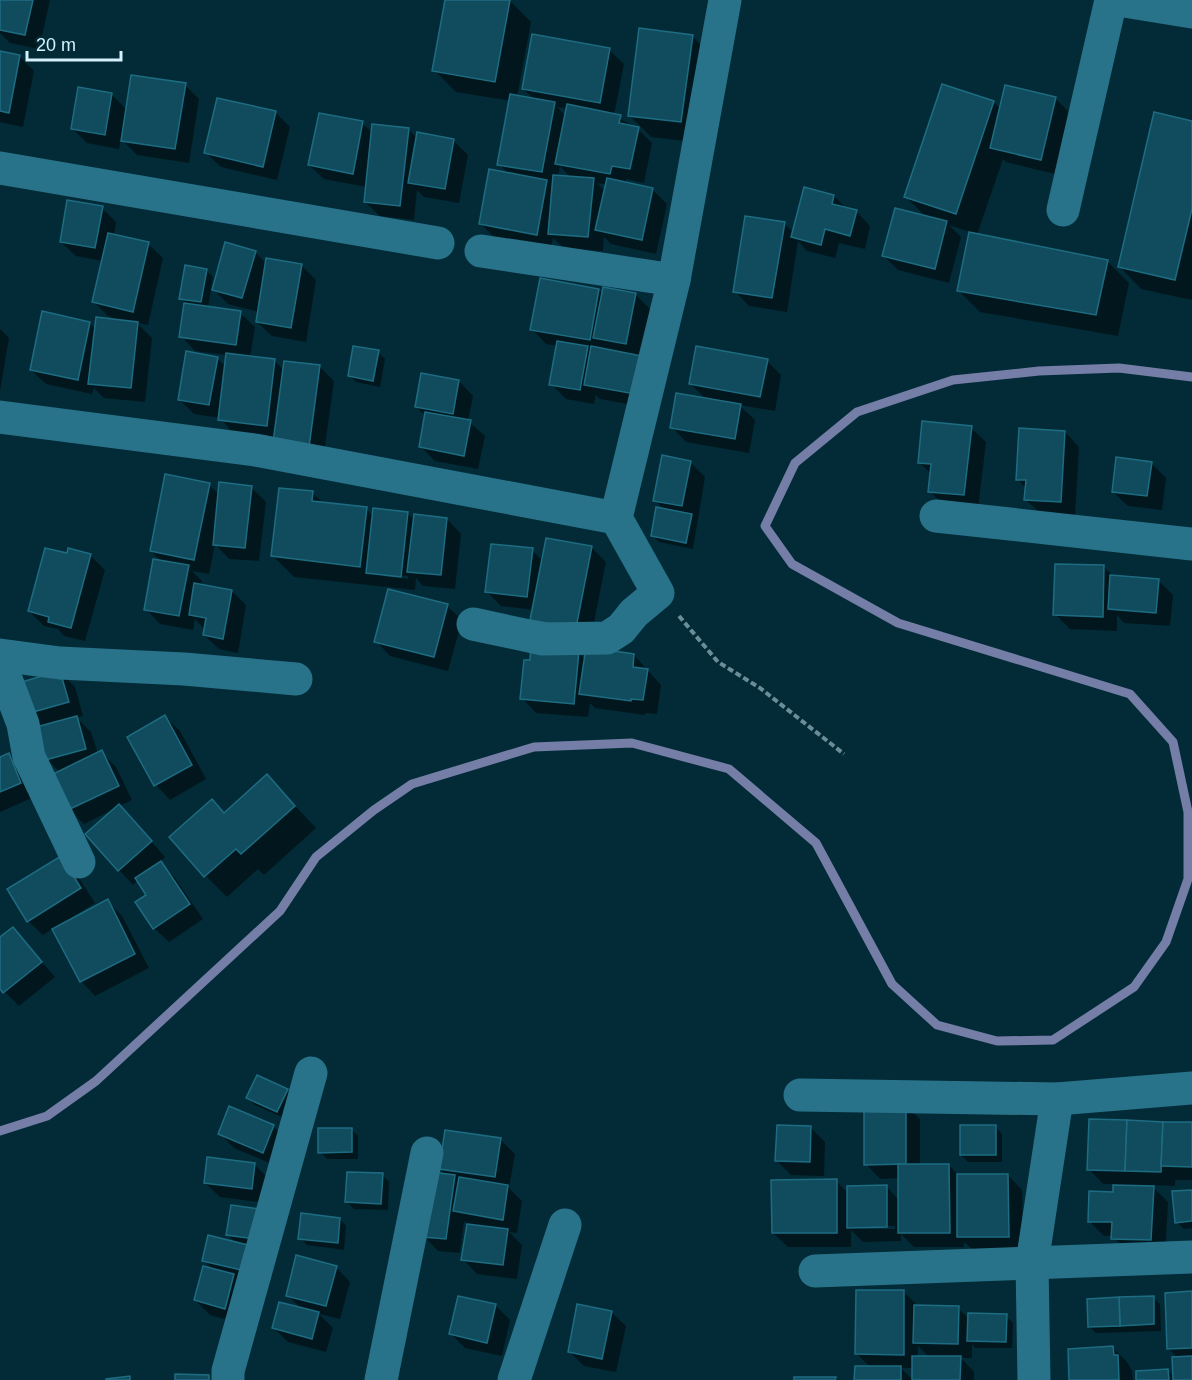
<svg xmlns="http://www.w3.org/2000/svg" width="1192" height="1380" font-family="Helvetica,sans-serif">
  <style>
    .shadow { fill: #0007; fill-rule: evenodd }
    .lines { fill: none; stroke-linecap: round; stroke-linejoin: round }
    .stream { stroke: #757ea6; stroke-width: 9 }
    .building { fill: #104c5d; stroke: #1e6c82; stroke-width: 1.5 }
    .path { stroke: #6b8d98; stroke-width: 4; stroke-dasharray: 6 3; stroke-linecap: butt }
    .minor { stroke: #28738a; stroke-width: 33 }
  </style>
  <rect width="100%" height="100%" fill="#022b37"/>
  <g class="shadow">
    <polygon points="0,0 50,0 39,49 10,43 0,33"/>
    <path d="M447,0H509L531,22L517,97L535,100L523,89L609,50L624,64L614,115L638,129L652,143L644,183L626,179L625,183L652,189L667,204L656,254L611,244L604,237L603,251L564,248L553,238L551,248L495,238L480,223L509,174L499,164L511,101L456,92L434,70ZM557,107L568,109L566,116ZM560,166L571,178L558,177ZM597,183L607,185L605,191Z"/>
    <polygon points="692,36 714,58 702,143 651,137 629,115"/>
    <polygon points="0,52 19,56 34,71 23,127 0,122"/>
    <polygon points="185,85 199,99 189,163 137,155 121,139 119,149 87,143 72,128 111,94 127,110"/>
    <polygon points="1055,98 1070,113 1055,174 1006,162 1003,159 977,235 1107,261 1129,283 1118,336 980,312 959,291 970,232 949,225 961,237 949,283 898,270 884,256 926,217 906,197 993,102 1001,109"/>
    <polygon points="275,112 290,127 277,180 221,167 206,153"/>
    <polygon points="362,123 373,133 408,129 418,139 453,140 468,155 459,203 424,197 417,190 414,220 380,216 365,202 367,187 324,179 309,165"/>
    <polygon points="1192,123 1192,300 1141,289 1120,267"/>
    <polygon points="834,196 847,209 856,211 870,226 865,249 839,243 835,258 807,251 798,241 787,312 749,306 735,291 784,223 794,233"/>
    <polygon points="102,208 116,222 114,236 148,244 163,258 148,325 137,323 152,338 145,402 104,398 94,388 92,394 46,384 31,370 89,323 96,329 122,322 108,316 94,302 103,261 76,256 61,242"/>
    <polygon points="255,252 267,264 302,266 316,280 306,342 272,336 257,322 259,312 228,304 213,289"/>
    <polygon points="206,270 213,277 208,308 240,313 255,327 250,358 274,360 284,370 319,366 334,381 323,460 234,434 220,418 194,414 180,400 217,358 226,367 227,355 195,351 181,336 186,304 180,298"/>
    <polygon points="599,290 603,294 635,294 650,309 641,356 649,408 600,399 596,395 594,404 566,399 551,384 558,346 546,344 532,329"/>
    <polygon points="0,329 9,338 0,391"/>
    <polygon points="378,352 385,359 380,387 356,382 349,375"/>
    <polygon points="767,361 781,375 775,411 739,405 755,420 749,453 686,442 672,427 706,399 691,384"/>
    <polygon points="459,381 473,396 468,421 485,436 478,469 435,461 421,447 426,416 416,407"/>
    <polygon points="971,428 986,442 978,509 944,506 930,491 931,474 919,462"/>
    <polygon points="1065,432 1079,447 1075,516 1041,514 1026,500 1027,489 1017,479"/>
    <polygon points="690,462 705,477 693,549 659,542 652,535 664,510 655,500"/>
    <polygon points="1151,463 1166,478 1162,510 1128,506 1113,492"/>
    <polygon points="209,485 220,495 251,487 266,502 259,561 229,559 215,544 209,574 192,571 202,581 201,586 232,591 246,605 238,653 219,649 204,635 205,630 195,619 193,630 160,624 146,609 162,562 151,551"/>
    <path d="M313,493L324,504L366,509L374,517L408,514L415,521L447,519L461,534L455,589L423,586L416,578L415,590L294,577L273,556ZM383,573L408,576V579L383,576Z"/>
    <polygon points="592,548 606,562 590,642 534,610 501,606 487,592 532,550 543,561"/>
    <polygon points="90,555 105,570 85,641 64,636 58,629 44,626 29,611"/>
    <polygon points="1103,566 1114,577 1158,580 1173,595 1170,626 1124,623 1117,615 1117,631 1070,629 1055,614"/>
    <polygon points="447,606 462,620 448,671 390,656 376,641"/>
    <polygon points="579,653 585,660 634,655 661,685 657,714 645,713 645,715 595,708 590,703 588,717 536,713 522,698"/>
    <polygon points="60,672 75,687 83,716 77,718 91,732 98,754 101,752 116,767 132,800 120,806 165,857 160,862 175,878 203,919 169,942 154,928 148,895 138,880 133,885 119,870 114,809 84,824 69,809 60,772 47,760 42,727 28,713"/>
    <polygon points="165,717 180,731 206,779 170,800 156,785"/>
    <polygon points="0,736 0,758 9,755 23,769 34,797 0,812"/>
    <polygon points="267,776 316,828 264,875 258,869 227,897 206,876 225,814"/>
    <polygon points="75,872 95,903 74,916 75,918 107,901 122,916 149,968 95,996 81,981 54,928 43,935 28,921"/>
    <polygon points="13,929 55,977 19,1006 0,987 0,939"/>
    <polygon points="287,1090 294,1097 284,1118 255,1105 248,1098"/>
    <path d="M905,1105L920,1119V1166L949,1165L959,1176L1008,1175L1022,1190L1023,1251H974L964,1242V1247H914L901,1234V1241L863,1242L851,1230V1247H788L773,1233L836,1181L848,1193L886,1186L899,1200V1178L880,1179L866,1164ZM861,1226H895V1229H861Z"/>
    <polygon points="1192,1123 1192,1180 1175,1180 1175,1186 1151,1185 1168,1202 1165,1254 1127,1253 1113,1236 1104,1236 1089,1221 1115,1194 1115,1184 1103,1184 1089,1169"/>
    <polygon points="273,1126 288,1141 277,1166 234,1148 219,1133"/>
    <polygon points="810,1127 825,1142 824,1176 791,1175 777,1161"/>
    <polygon points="996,1127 1002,1134 1002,1162 968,1162 961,1155"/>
    <polygon points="351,1129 358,1136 358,1159 327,1159 320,1152"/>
    <polygon points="500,1139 515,1154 509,1188 522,1201 517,1233 509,1232 522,1245 517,1279 477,1274 463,1259 468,1224 464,1221 460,1253 438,1251 424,1236 447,1176 440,1169"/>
    <polygon points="254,1164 269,1179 266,1203 220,1197 205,1183"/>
    <polygon points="382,1175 389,1182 388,1210 354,1209 347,1202"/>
    <polygon points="1192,1191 1192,1228 1184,1229 1177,1222"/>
    <polygon points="232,1207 262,1246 245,1243 239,1323 210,1315 195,1300 214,1271 204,1260 237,1244 228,1235"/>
    <polygon points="340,1219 346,1226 344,1250 307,1245 300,1238"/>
    <polygon points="336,1267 350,1282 340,1319 319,1314 333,1328 326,1352 288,1342 274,1328 302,1309 287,1295"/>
    <path d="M904,1292L919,1307L958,1308L969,1319L1006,1316L1013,1323L1012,1348H975L972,1344V1358H961L974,1372V1380H914V1368H901L913,1380H856L870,1367L857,1354ZM918,1346L929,1357H918Z"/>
    <polygon points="1192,1293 1192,1380 1138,1380 1168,1371 1175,1378 1178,1358 1169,1349"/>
    <polygon points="1153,1297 1160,1304 1161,1331 1096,1333 1089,1326"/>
    <polygon points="495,1305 510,1320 502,1356 465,1348 451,1334"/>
    <polygon points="611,1312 626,1326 616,1372 584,1366 569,1351"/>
    <polygon points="1113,1348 1127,1362 1132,1371 1133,1380 1071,1380"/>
  </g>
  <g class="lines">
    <polyline class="stream" points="0,1131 47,1116 96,1081 280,911 316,857 374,810 412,784 534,747 632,743 729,769 816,843 892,984 937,1025 997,1041 1053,1040 1134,987 1166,942 1188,879 1188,812 1173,742 1130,694 898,623 792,564 765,526 795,463 857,412 953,380 1039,371 1119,368 1192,377"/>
  </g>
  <g class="building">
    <polygon points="0,0 33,0 25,35 0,30"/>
    <polygon points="445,0 510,0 495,82 432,71"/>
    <polygon points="639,28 693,35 681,122 628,116"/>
    <polygon points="532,34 610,48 600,103 522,89"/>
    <polygon points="0,51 20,55 9,113 0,111"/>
    <polygon points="131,75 186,83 175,149 121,141"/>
    <polygon points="942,84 994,101 956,214 904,197"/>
    <polygon points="1005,85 1056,97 1041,160 990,148"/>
    <polygon points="78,87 112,93 105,135 71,129"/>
    <polygon points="510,94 555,102 542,172 497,165"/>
    <polygon points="217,98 276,111 263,167 204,153"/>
    <polygon points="567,104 621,115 619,123 639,127 630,169 612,166 610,174 555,164"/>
    <polygon points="1154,112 1192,121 1192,209 1175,280 1118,267"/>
    <polygon points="319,113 363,121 353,174 308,165"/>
    <polygon points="372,124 409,128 400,206 364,202"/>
    <polygon points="417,132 454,139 445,189 408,183"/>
    <polygon points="489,169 547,180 537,235 479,224"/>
    <polygon points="553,175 594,178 588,237 548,234"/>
    <polygon points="607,178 653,188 642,240 595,230"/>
    <polygon points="804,187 834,195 832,204 857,210 850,236 825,229 821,245 791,237"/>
    <polygon points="67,200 103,206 95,248 60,242"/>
    <polygon points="895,208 947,221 935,269 882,256"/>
    <polygon points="745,216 785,222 772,298 733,292"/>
    <polygon points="969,232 1108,260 1096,315 957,291"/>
    <polygon points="108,233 149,242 133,312 92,302"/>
    <polygon points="225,242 256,251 242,298 212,290"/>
    <polygon points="266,258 302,264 291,328 256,322"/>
    <polygon points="185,265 207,269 201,302 179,299"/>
    <polygon points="540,278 599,289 590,340 530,330"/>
    <polygon points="603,287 636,293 626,344 593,338"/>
    <polygon points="184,303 241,311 236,345 179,337"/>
    <polygon points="42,311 90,322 78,380 30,370"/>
    <polygon points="96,317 138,322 131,388 88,384"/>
    <polygon points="557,341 588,346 580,390 549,385"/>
    <polygon points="353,346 379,350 373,381 348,376"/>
    <polygon points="591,346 642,356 635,394 584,385"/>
    <polygon points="696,346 768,359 760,397 689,384"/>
    <polygon points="186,351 218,357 209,405 178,400"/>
    <polygon points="226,353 275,359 267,426 218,420"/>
    <polygon points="284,361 320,365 309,447 273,442"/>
    <polygon points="421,373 459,380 453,414 415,407"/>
    <polygon points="676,393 741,404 735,439 670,428"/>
    <polygon points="425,412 471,420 464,456 419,447"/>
    <polygon points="922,421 972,426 964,495 928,492 931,464 918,463"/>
    <polygon points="1019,428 1065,431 1061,502 1024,500 1026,480 1016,480"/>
    <polygon points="662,455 691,461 682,506 653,501"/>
    <polygon points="1116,457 1152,462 1147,496 1112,492"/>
    <polygon points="165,474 210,483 194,560 150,551"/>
    <polygon points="219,482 252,486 245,548 213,545"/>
    <polygon points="279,488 313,491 312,501 367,507 360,567 271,556"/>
    <polygon points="656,507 692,514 686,543 651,536"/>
    <polygon points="373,508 408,512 401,577 366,573"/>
    <polygon points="414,514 447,518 441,575 407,572"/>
    <polygon points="546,538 592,546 576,628 530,620"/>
    <polygon points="491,544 533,548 527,597 485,592"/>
    <polygon points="45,548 67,553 68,548 91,554 71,628 48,622 49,617 28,611"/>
    <polygon points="153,559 189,565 179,616 144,610"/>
    <polygon points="1055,564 1104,565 1103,617 1053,615"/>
    <polygon points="1110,575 1159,579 1156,613 1108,609"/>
    <polygon points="194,583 232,590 223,639 203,635 206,618 189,615"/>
    <polygon points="388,589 448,604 434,657 374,642"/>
    <polygon points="531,646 579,651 574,704 520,699 524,660 530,660"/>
    <polygon points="586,647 634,654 633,667 648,669 643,700 631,699 631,701 579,694"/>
    <polygon points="60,671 69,702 26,714 18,683"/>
    <polygon points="165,715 192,765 154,786 127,737"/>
    <polygon points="77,716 86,749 45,760 36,727"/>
    <polygon points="102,750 119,786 68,810 51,775"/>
    <polygon points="9,753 21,783 0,792 0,757"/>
    <polygon points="267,774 295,806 241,854 236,849 204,877 169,837 212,799 224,813"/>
    <polygon points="119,804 152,841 118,871 85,834"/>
    <polygon points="61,856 81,888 27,922 7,889"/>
    <polygon points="161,861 190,904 153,929 135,902 146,895 135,878"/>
    <polygon points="108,899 135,954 80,982 52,929"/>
    <polygon points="13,927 42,962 3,993 0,989 0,937"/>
    <polygon points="257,1075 288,1089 277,1112 246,1098"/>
    <polygon points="906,1103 906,1164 864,1165 864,1104"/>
    <polygon points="229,1106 274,1125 263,1153 218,1134"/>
    <polygon points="1089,1119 1127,1120 1125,1171 1087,1170"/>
    <polygon points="1127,1120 1163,1122 1161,1172 1125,1171"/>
    <polygon points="1163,1122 1192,1122 1192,1167 1161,1166"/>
    <polygon points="777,1125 811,1126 810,1162 775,1161"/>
    <rect x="960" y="1125" width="36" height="30"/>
    <polygon points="318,1128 352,1128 352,1152 318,1153"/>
    <polygon points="445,1130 501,1138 495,1177 439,1169"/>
    <polygon points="207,1157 255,1163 252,1189 204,1183"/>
    <polygon points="898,1164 949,1164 950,1233 898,1233"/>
    <polygon points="347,1172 383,1173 381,1204 345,1202"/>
    <polygon points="431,1172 455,1175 446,1239 422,1237"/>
    <polygon points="957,1174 1008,1174 1009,1237 957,1237"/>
    <polygon points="459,1177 508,1185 503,1220 453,1211"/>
    <polygon points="837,1179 837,1233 772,1233 771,1180"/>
    <polygon points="887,1185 887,1227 847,1228 847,1186"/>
    <polygon points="1113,1185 1154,1186 1151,1240 1111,1239 1112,1222 1088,1222 1089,1191 1113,1192"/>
    <polygon points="1192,1190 1192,1221 1175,1223 1172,1191"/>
    <polygon points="231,1205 259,1209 255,1239 226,1235"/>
    <polygon points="301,1213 340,1218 338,1243 298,1239"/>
    <polygon points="467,1224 508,1229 503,1265 461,1260"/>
    <polygon points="208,1235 256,1247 250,1272 202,1261"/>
    <polygon points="296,1255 337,1266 326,1306 286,1296"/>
    <polygon points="203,1266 234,1274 225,1309 194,1300"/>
    <polygon points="856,1290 904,1290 904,1355 855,1354"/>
    <polygon points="1192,1291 1192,1348 1167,1349 1165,1293"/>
    <polygon points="458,1296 496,1304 487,1343 449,1334"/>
    <polygon points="1154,1296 1154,1324 1120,1326 1119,1297"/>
    <polygon points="1119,1297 1120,1326 1088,1327 1087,1299"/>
    <polygon points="279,1302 319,1312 312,1339 272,1328"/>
    <polygon points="577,1304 612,1311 602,1359 568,1352"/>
    <polygon points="914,1305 959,1306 958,1344 913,1343"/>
    <polygon points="968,1313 1007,1314 1006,1342 967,1341"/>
    <polygon points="1113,1346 1114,1355 1118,1355 1119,1380 1069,1380 1068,1349"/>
    <polygon points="912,1356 961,1356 960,1380 912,1380"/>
    <polygon points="1192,1356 1192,1380 1173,1380 1172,1357"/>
    <polygon points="855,1366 901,1366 901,1380 854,1380"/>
    <polygon points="1168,1369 1169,1380 1136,1380 1136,1371"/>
    <polygon points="175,1374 209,1375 209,1380 175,1380"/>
    <polygon points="130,1376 130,1380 106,1380 106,1379"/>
    <polygon points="794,1377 836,1377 835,1380 794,1380"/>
  </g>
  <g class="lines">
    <polyline class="path" points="679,616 718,662 760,688 844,754"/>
    <g class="minor">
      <polyline points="1118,0 1192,12"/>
      <polyline points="0,168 438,243"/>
      <polyline points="1063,210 1111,0"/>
      <polyline points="481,251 674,280"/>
      <polyline points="0,417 255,450 616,518"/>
      <polyline points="936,516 1192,544"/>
      <polyline points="473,624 543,639 607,638 621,629 634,613 658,593 616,518 674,280 725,0"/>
      <polyline points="0,655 60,663 184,669 296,679"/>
      <polyline points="0,663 23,724 29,757 79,862"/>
      <polyline points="800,1095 1057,1099 1192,1088"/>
      <polyline points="815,1271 1192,1257"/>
      <polyline points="228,1380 228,1371 311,1073"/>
      <polyline points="381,1380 427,1153"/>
      <polyline points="514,1380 565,1225"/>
      <polyline points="1034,1380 1032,1263 1057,1099"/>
    </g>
  </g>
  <path d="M27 51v9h94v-9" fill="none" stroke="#d5f1fb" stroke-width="3"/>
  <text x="36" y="51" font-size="18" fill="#d5f1fb" stroke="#022b37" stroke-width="4.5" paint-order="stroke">20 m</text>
</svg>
